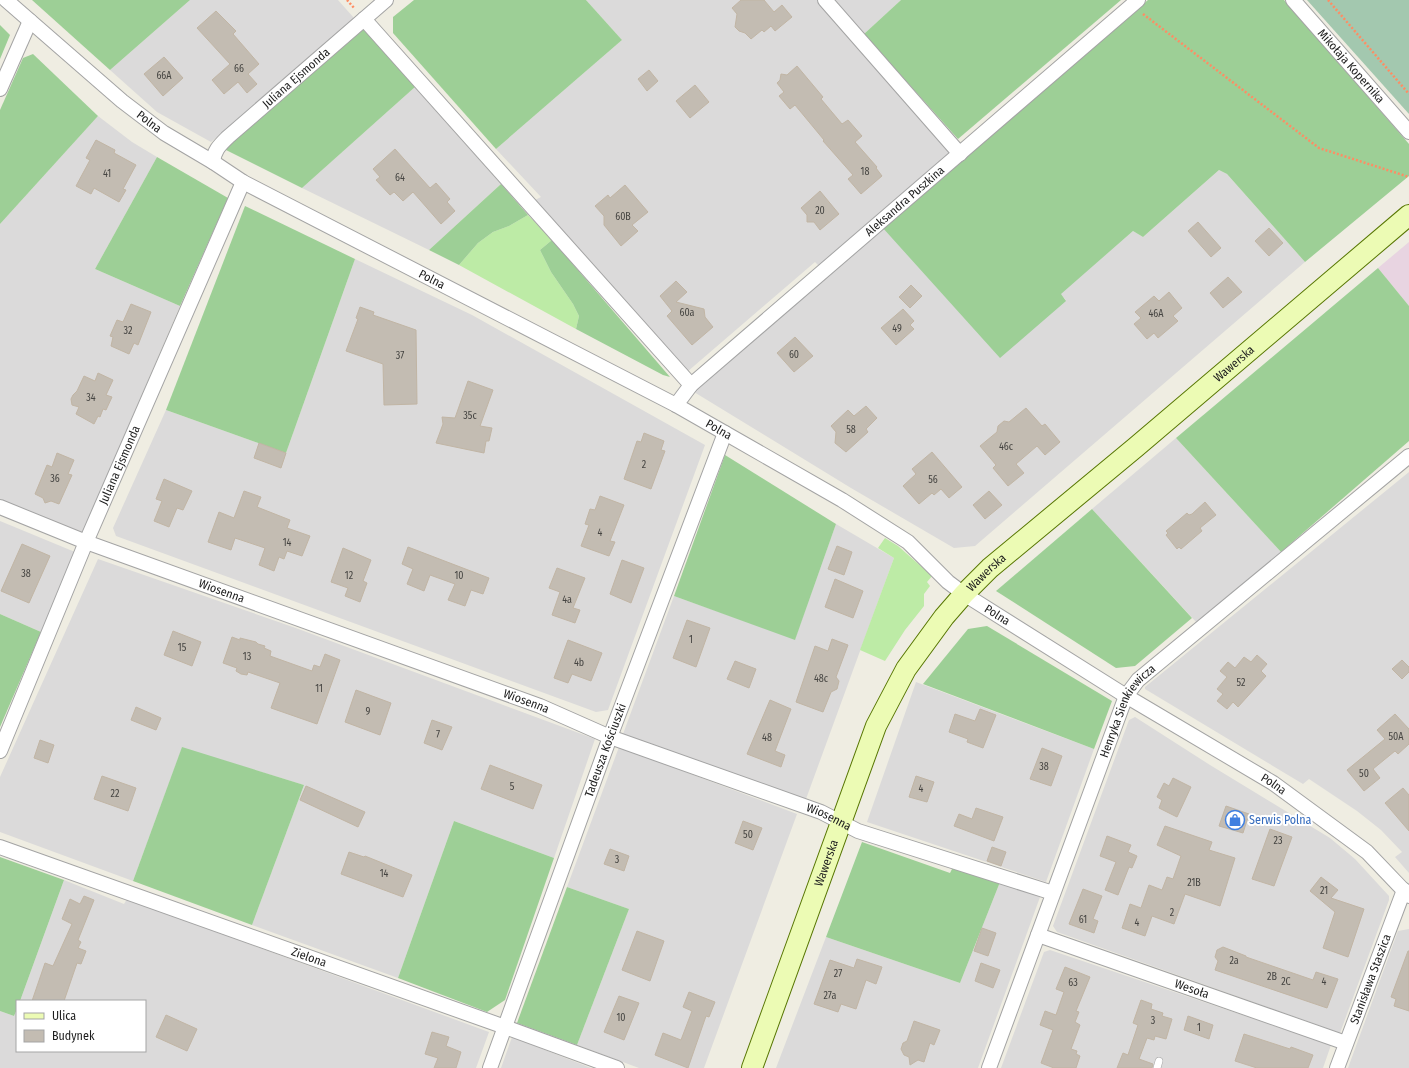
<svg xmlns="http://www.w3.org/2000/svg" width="1409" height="1068" font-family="'Fira Sans Condensed',sans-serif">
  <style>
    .residential { fill: #dbdada }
    .industrial { fill: #e8d4e1 }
    .grass { fill: #bdeba6 }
    .forest { fill: #9dcf96 }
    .cemetery { fill: #a3c8af }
    .building { fill: #c3bcb2; stroke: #c1b5a4 }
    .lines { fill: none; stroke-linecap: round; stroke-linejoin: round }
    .lane-casing { stroke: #a4a4a4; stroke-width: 8 }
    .street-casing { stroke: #a4a4a4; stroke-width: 16 }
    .secondary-casing { stroke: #577602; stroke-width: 22 }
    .path { stroke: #fe8d64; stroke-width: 2.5; stroke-dasharray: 2 2; stroke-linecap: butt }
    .lane { stroke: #fff; stroke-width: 7 }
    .street { stroke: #fff; stroke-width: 14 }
    .secondary { stroke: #ecfbb4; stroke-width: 20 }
    .labels { text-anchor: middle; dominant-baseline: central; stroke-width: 4; stroke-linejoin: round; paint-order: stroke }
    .number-label { font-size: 10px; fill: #464542 }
    .street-label { font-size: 12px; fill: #1d1d1d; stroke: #fff }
    .shop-label { font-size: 12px; fill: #366cbe; stroke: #fff; text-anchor: start }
  </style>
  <rect width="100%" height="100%" fill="#efede2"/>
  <g class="residential">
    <polygon points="190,0 338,0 354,18 211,142 157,112 110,70"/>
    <polygon points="586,0 820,0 953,152 820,267 815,262 687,372 535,200 541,197 496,149 622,40"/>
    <polygon points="835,0 901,0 864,34"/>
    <polygon points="415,87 501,184 429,250 302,188"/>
    <polygon points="98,116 132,142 157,157 95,269 180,306 82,534 0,499 0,224"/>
    <polygon points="1219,170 1227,174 1305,262 975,546 954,548 851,488 694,392 882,227 1066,300 1060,294 1133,231 1143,237"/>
    <polygon points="355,259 472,315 705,445 608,710 596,712 116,536 113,528 166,410 286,453"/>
    <polygon points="1176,438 1281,552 1197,623 1092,509"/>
    <polygon points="1409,472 1409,873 1395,857 1402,852 1381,830 1357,811 1309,779 1303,784 1145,689 1145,687"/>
    <polygon points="0,521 75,552 41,632 0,614"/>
    <polygon points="836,524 894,558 806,799 623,734 674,596 795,639"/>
    <polygon points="98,559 293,627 595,739 554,858 454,821 398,978 252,925 304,785 182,748 133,881 0,832 0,777"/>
    <polygon points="916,682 1094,749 1046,882 867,822"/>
    <polygon points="1135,717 1210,765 1330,838 1355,859 1389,896 1389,900 1340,1033 1057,932 1053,926 1129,720"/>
    <polygon points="619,747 797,814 704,1068 639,1068 577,1045 629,909 567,887"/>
    <polygon points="64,880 124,904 127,899 489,1032 476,1068 0,1068 0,1011 14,1016 17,1009 17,1051 145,1051 145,1001 20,1001"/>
    <polygon points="1000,882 1040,897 978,1068 776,1068 826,937 960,983"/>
    <polygon points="1409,929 1409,1068 1348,1068 1398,931"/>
    <polygon points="1050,950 1331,1045 1323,1068 1001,1068 1044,952"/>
    <polygon points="512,1037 591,1068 501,1068"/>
  </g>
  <polygon class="industrial" points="1409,242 1409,306 1378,268"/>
  <g class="grass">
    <polygon points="528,215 552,240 540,250 551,272 573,304 579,316 576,329 459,265 478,243 493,232 509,226"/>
    <polygon points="885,538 898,546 932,576 927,582 930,586 924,594 924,606 905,630 885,661 860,650 894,558 878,548"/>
  </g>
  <g class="forest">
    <polygon points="32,0 190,0 110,70"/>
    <polygon points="414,0 586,0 622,40 496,149 393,33 393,17"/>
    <polygon points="901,0 1121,0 958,139 864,34"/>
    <polygon points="1148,0 1284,0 1409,144 1409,176 1305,262 1227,174 1219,170 1143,237 1133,231 1061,294 1066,301 1000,358 882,227"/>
    <polygon points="0,25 10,35 0,59"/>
    <polygon points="364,29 415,87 302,188 224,149"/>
    <polygon points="33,54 98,116 0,224 0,110 23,58"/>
    <polygon points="157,157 228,198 180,306 95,269"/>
    <polygon points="501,184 528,215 509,226 493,232 478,243 459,265 429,250"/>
    <polygon points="245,206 355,259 286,453 166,410"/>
    <polygon points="552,240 670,377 663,375 576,329 579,316 573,304 551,272 540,250"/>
    <polygon points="1378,268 1409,306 1409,441 1281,552 1176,438"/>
    <polygon points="725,455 836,524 795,640 674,596"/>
    <polygon points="1092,509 1192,618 1135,666 1116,668 996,591"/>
    <polygon points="0,614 41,632 0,727"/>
    <polygon points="987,626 1112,701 1094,749 923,684 968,629"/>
    <polygon points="182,747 304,785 252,925 133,881"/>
    <polygon points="454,821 554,858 505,1000 487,1012 398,978"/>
    <polygon points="862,842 950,873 953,867 1000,882 960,983 826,937"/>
    <polygon points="0,857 64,880 20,1001 17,1001 17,1009 14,1016 0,1011"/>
    <polygon points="567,887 629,909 577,1045 517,1023"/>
  </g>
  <polygon class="cemetery" points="1307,0 1409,0 1409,114"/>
  <g class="building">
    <polygon points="741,0 764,0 774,12 782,5 792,17 775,31 771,26 764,32 762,30 751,39 745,33 739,31 735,27 737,14 732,8"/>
    <polygon points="216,11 236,31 233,34 259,64 248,74 257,84 247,93 238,82 224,94 212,80 230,64 197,28"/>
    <polygon points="164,57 183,78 163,96 144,74"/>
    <polygon points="797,66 823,97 821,99 842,124 848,120 862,136 855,142 877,167 876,168 882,176 861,194 848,179 853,175 823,141 824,140 795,105 790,109 779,96 784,92 777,83 780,80 781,74 787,75"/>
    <polygon points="649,70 658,81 647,91 638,79"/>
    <polygon points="695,85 709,102 690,118 676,101"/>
    <polygon points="96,140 115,150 114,153 136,165 123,189 126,190 119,202 94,188 91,194 76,186 90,160 86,158"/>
    <polygon points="395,149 430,188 436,183 450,199 447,202 455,211 441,224 413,192 403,201 394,192 390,195 376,180 380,177 373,169"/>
    <polygon points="625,185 648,212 632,225 638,231 621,246 604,225 604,216 595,206 608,195 610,198"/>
    <polygon points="820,191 839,214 820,230 814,222 807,222 807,215 801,208"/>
    <polygon points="1198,222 1221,248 1211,257 1188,231"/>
    <polygon points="1269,228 1283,243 1269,256 1255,241"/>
    <polygon points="1228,277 1242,292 1223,308 1210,293"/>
    <polygon points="676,281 687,292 676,302 704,309 705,317 713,327 692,345 667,316 672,311 660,296"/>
    <polygon points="911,285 922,296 910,308 899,297"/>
    <polygon points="1169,292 1182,308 1173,316 1178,321 1158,338 1154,333 1147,339 1134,324 1141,318 1135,312 1154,296 1159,301"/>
    <polygon points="131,304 151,312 138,345 134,343 129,354 111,346 113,337 110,336 117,320 123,322"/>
    <polygon points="360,307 374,312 373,315 416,330 417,404 384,405 383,364 346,351 358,319 356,318"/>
    <polygon points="903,309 914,321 910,325 914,329 896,345 881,328"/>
    <polygon points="795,337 813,356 794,372 777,353"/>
    <polygon points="98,373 113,380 106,395 112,397 106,410 103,409 100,417 98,416 94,424 76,414 79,407 72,405 71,399 73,395 77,391 84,376 95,381"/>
    <polygon points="468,381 493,390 480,426 492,428 489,441 486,441 484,453 436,443 443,424 442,417 455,418"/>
    <polygon points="866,406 877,418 866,429 868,432 846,452 835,443 836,432 831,426 848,410 854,416"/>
    <polygon points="1026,408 1042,426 1045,424 1060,442 1045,455 1037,446 1016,464 1024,473 1008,486 993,468 996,465 980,446 997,432 998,426 1004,421 1009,422"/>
    <polygon points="644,433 664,441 661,450 665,451 651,489 624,479 637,441 641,442"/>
    <polygon points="259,443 286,453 281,468 254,458"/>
    <polygon points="932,452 962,487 949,498 941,489 934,495 932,493 919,504 903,486 916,474 912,469"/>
    <polygon points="57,453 74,460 68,474 72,475 59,504 51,501 45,503 43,498 35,494 47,465 52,467"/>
    <polygon points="164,479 192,491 183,510 177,508 169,527 154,521 162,501 156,499"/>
    <polygon points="244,491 261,497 257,507 290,520 287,528 310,536 302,556 287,551 284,559 279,557 274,571 259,565 265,548 235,538 231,550 208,542 219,512 234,518"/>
    <polygon points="989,491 1002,505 985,519 973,505"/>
    <polygon points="600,496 624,505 610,541 615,542 609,556 581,546 589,525 585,524 590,509 595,510"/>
    <polygon points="1205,502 1216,515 1200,528 1202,531 1181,549 1179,547 1177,549 1166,535 1168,533 1166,531 1187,513 1189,515 1192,514"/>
    <polygon points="22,544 50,556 29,603 1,591"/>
    <polygon points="837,546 852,552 844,575 828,569"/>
    <polygon points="408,547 489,578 483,594 471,590 465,606 448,600 455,584 430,575 424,591 407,584 413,569 402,564"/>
    <polygon points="343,548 371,560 363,581 367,583 360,602 345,596 348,588 331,582"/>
    <polygon points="622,560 644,568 631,603 610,594"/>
    <polygon points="557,568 585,578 573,608 580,610 575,623 552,615 560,592 549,588"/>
    <polygon points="835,579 863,591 853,618 825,607"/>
    <polygon points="687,620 710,628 696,667 673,658"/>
    <polygon points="173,631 201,642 192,666 164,655"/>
    <polygon points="232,637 240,640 240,638 256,642 258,644 265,646 264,648 271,651 270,656 312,671 314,665 320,667 325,654 340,660 317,724 271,708 280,683 251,673 248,672 247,675 241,674 236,671 237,668 234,667 223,663"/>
    <polygon points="832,639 848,645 836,677 839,681 837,689 831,692 823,712 796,702 815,646 828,651"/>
    <polygon points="568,640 602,653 591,681 572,674 568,683 554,678"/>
    <polygon points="1257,655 1267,664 1261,671 1266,676 1238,707 1233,702 1227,709 1217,701 1223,694 1217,689 1227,677 1220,671 1228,662 1235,668 1244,657 1251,662"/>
    <polygon points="1402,660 1409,667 1409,672 1402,679 1392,669"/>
    <polygon points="735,661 756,669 749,688 727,679"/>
    <polygon points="356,690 391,703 380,735 345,722"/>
    <polygon points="770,700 791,709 775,751 785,755 781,767 747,754"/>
    <polygon points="136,707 161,718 156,730 131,720"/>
    <polygon points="980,709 996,715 983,748 967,742 968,739 949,732 955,714 975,721"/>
    <polygon points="1395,714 1409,729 1409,744 1398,754 1395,751 1373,769 1380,778 1364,791 1347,770 1385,739 1377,730"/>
    <polygon points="432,720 452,727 442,750 424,743"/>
    <polygon points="40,740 54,745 48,763 34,758"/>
    <polygon points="1042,748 1062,756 1051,786 1030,779"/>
    <polygon points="490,765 542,785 533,809 481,789"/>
    <polygon points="102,776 136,788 128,811 94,799"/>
    <polygon points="916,776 934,782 927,802 909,797"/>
    <polygon points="1173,778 1191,787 1177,817 1159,808 1162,800 1157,797 1164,783 1169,786"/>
    <polygon points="306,786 365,812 358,827 300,800"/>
    <polygon points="1403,788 1409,795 1409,831 1385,803"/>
    <polygon points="1226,806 1249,814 1243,833 1219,826"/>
    <polygon points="976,808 1003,817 994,841 954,826 959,814 972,819"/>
    <polygon points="743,821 762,828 753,850 735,843"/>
    <polygon points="1165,826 1212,842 1209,850 1235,858 1220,906 1185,894 1174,924 1152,916 1145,936 1122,928 1130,904 1141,908 1149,885 1162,890 1167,877 1173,879 1181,856 1157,845"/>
    <polygon points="1270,829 1292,837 1274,886 1252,879"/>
    <polygon points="1107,836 1131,845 1128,852 1137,856 1132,868 1129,867 1118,895 1105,890 1116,862 1100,856"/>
    <polygon points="992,847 1006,852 1001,866 987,861"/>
    <polygon points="610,849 629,856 624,871 604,864"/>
    <polygon points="349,852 364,857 365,856 412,875 403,897 341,874"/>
    <polygon points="1321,877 1338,890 1331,898 1364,909 1348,957 1323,948 1335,912 1310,891"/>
    <polygon points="1083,889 1102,896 1093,919 1098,921 1094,933 1069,924"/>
    <polygon points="84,896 94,900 78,940 81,942 78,948 86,951 81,964 77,963 64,1001 32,1001 45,963 53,966 72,924 62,919 70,899 80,904"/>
    <polygon points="982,928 996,933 988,956 974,951"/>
    <polygon points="637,931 664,941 650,981 622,970"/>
    <polygon points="1223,947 1246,956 1246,957 1313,980 1316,972 1338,979 1327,1008 1215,970 1218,961 1215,957 1217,950"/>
    <polygon points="1408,951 1409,951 1409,1011 1394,1006 1396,999 1391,997"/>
    <polygon points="857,959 882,967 876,984 866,980 856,1009 841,1004 838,1012 814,1004 830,960 854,968"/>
    <polygon points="981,963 1000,970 993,988 975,981"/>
    <polygon points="1065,967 1090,977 1076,1011 1079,1012 1075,1022 1080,1025 1071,1049 1077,1051 1076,1054 1080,1056 1076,1068 1054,1068 1041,1063 1053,1030 1040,1025 1045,1011 1056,1015 1064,992 1056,989"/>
    <polygon points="689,992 715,1002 709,1017 706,1016 688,1068 655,1055 663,1033 681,1040 692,1011 683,1007"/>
    <polygon points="619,996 639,1003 624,1040 604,1032"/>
    <polygon points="1141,1000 1152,1004 1151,1009 1163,1013 1162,1016 1172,1019 1166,1039 1155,1036 1154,1040 1147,1038 1139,1059 1153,1064 1152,1068 1117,1068 1123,1053 1128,1055 1138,1025 1133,1023"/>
    <polygon points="166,1015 197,1029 187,1051 156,1037"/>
    <polygon points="1188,1016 1213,1025 1209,1039 1184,1030"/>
    <polygon points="914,1021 940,1030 934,1045 930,1043 924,1062 918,1060 910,1065 909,1057 904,1055 901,1049 903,1043 907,1041"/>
    <polygon points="432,1032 449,1037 446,1046 461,1052 456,1068 434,1068 438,1058 425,1054"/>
    <polygon points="1244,1034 1290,1049 1291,1047 1313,1055 1308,1068 1257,1068 1235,1061"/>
  </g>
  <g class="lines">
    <defs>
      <polyline id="lane" points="1157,1068 1159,1061"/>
      <g id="street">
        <path id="s1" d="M6,0L122,101L164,133L213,162L243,182L676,405L725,433L842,500L908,542L948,582L964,594L1126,696L1273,783L1367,852L1409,896"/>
        <polyline points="825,0 960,154"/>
        <path id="s2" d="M1293,0L1409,132"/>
        <polyline points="364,19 691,385"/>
        <polyline points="0,89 30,21"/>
        <path id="s3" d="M213,162C214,150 220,145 228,137L386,0"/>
        <path id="s4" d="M676,405L691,385L1138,0"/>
        <path id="s5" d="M0,507L86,542L540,706L610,737L821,812L858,831L1053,893"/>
        <path id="s6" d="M0,751L86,542L243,182"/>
        <path id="s7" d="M0,847L505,1027L617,1068"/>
        <path id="s8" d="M1038,935L1346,1043"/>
        <path id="s9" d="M490,1068L610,737L725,433"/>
        <path id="s10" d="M989,1068L1126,696L1138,680L1409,456"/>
        <path id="s11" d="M1337,1068L1404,890"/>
      </g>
      <g id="secondary">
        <path id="s12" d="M752,1068L876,726L906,669L944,617L964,594L990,568L1136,447L1409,215"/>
      </g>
    </defs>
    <use href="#lane" class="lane-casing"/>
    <use href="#street" class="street-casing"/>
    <use href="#secondary" class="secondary-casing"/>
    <g class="path">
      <polyline points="347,0 355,9"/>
      <polyline points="1328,0 1409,94"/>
      <polyline points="1143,14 1319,148 1409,177"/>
    </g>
    <use href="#lane" class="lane"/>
    <use href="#street" class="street"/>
    <use href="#secondary" class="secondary"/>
  </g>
  <defs>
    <symbol id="shop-ring" viewBox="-11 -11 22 22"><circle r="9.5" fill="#fff" stroke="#3f7fe0" stroke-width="1.5"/><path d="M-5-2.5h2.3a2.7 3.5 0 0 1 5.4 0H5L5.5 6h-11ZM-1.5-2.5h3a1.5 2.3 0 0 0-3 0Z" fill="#3f7fe0"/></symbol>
  </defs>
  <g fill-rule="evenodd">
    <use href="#shop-ring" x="1224" y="809" width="22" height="22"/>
  </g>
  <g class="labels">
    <g class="number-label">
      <text x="239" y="69">66</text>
      <text x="164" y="76">66A</text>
      <text x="865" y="172">18</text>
      <text x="107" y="174">41</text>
      <text x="400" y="178">64</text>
      <text x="820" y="211">20</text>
      <text x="623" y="217">60B</text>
      <text x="687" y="313">60a</text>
      <text x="1156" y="314">46A</text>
      <text x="897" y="329">49</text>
      <text x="128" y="331">32</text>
      <text x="794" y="355">60</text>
      <text x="400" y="356">37</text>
      <text x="91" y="398">34</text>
      <text x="470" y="416">35c</text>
      <text x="851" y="430">58</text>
      <text x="1006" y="447">46c</text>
      <text x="644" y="465">2</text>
      <text x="55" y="479">36</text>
      <text x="933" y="480">56</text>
      <text x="600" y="533">4</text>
      <text x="287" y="543">14</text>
      <text x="26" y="574">38</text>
      <text x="349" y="576">12</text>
      <text x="459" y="576">10</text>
      <text x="567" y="600">4a</text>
      <text x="691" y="640">1</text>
      <text x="182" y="648">15</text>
      <text x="247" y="657">13</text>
      <text x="579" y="663">4b</text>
      <text x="821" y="679">48c</text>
      <text x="1241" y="683">52</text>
      <text x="319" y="689">11</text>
      <text x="368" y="712">9</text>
      <text x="438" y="735">7</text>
      <text x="1396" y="737">50A</text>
      <text x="767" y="738">48</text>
      <text x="1044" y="767">38</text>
      <text x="1364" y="774">50</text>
      <text x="512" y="787">5</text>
      <text x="921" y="789">4</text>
      <text x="115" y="794">22</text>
      <text x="748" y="835">50</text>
      <text x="1278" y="841">23</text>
      <text x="617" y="860">3</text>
      <text x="384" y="874">14</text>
      <text x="1194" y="883">21B</text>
      <text x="1324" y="891">21</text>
      <text x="1172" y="913">2</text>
      <text x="1083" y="920">61</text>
      <text x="1137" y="923">4</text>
      <text x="1234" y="961">2a</text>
      <text x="838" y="974">27</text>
      <text x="1272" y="977">2B</text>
      <text x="1286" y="982">2C</text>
      <text x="1324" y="982">4</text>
      <text x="1073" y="983">63</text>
      <text x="830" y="996">27a</text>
      <text x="621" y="1018">10</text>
      <text x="1153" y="1021">3</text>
      <text x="1199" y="1028">1</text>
    </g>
    <g class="street-label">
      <text stroke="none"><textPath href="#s2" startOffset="88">Mikołaja Kopernika</textPath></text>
      <text stroke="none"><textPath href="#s3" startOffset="120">Juliana Ejsmonda</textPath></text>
      <text stroke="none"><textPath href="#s1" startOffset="188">Polna</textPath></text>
      <text stroke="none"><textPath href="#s4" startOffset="307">Aleksandra Puszkina</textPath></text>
      <text stroke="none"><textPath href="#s1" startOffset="512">Polna</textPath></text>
      <text stroke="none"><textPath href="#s12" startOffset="878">Wawerska</textPath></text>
      <text stroke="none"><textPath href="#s1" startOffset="836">Polna</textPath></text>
      <text stroke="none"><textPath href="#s6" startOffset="310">Juliana Ejsmonda</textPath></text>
      <text stroke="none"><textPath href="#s12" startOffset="554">Wawerska</textPath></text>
      <text stroke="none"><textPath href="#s5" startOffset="237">Wiosenna</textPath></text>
      <text stroke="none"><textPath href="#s1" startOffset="1172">Polna</textPath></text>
      <text stroke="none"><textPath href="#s5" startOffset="561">Wiosenna</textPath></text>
      <text stroke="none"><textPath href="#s10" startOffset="384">Henryka Sienkiewicza</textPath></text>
      <text stroke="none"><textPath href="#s9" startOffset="338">Tadeusza Kościuszki</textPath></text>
      <text stroke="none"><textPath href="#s1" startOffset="1496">Polna</textPath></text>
      <text stroke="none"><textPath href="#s5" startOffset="885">Wiosenna</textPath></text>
      <text stroke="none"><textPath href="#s12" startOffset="218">Wawerska</textPath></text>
      <text stroke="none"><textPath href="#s7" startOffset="328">Zielona</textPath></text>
      <text stroke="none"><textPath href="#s11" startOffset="95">Stanisława Staszica</textPath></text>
      <text stroke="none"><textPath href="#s8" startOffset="163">Wesoła</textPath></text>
    </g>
    <g class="shop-label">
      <text x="1249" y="820">Serwis Polna</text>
    </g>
  </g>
  <rect x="16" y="1000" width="130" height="52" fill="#ffffff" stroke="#a5a5a5"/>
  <rect x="24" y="1013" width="20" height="6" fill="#ecfbb4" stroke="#a5a5a5"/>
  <text x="52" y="1020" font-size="12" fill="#1d1d1d">Ulica</text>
  <rect x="24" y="1030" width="20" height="12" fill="#c3bcb2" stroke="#a5a5a5"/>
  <text x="52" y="1040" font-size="12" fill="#1d1d1d">Budynek</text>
</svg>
